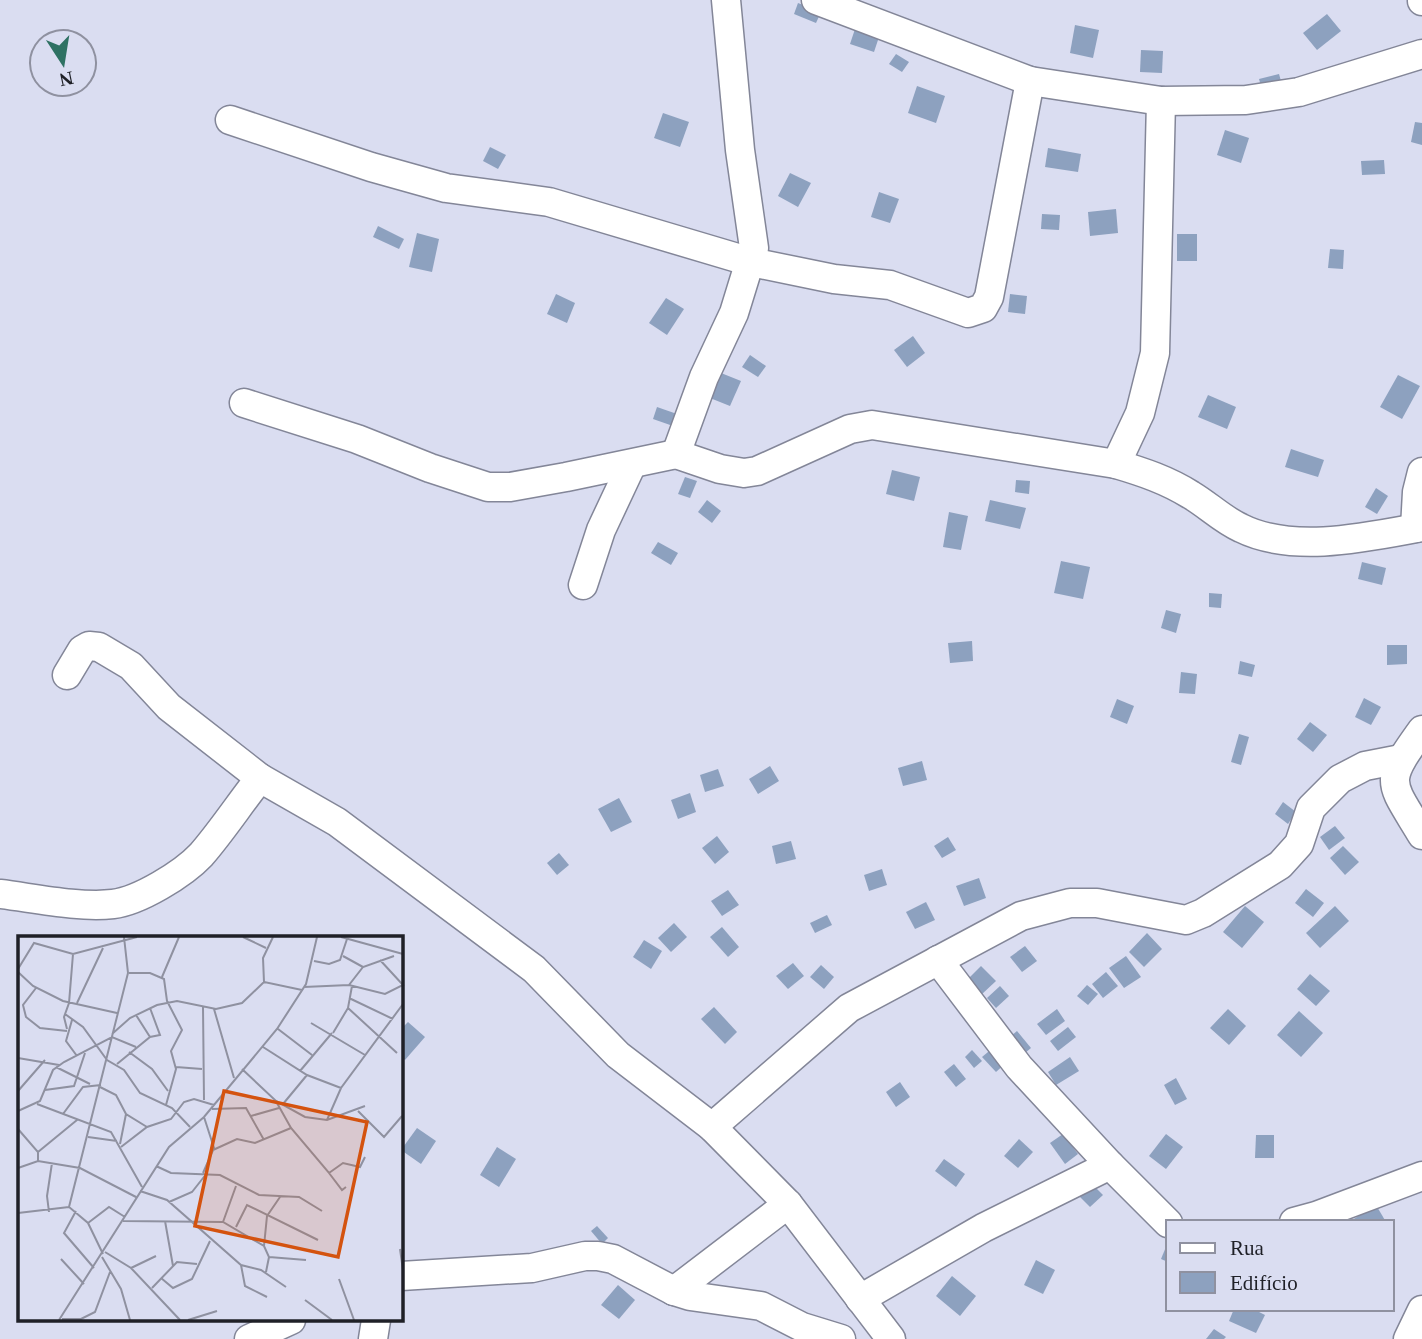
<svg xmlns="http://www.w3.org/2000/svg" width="1422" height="1339" font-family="Georgia,serif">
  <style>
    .building { fill: #8da1bf }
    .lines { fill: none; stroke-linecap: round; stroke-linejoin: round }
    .minor-casing { stroke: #838698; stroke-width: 31 }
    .minor { stroke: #fff; stroke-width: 28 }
    .inset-road { fill: none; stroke: #8f91a0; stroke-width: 2 }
    .view { fill: #d4530f; fill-opacity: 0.15; stroke: #d4530f; stroke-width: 3.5 }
    .inset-edge { fill: none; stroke: #1f2027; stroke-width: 3.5 }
  </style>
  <rect width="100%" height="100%" fill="#daddf1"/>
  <g class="building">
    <polygon points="798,3 821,12 816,23 794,14"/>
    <polygon points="1327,14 1341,31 1317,50 1303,33"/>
    <polygon points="1075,25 1099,30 1093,58 1070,53"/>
    <polygon points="856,26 880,34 874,52 850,44"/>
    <polygon points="1141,50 1163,51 1162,73 1140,72"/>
    <polygon points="896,54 909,62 902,72 889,64"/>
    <polygon points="1279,74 1283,88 1263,93 1259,79"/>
    <polygon points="917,86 945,96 936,123 908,113"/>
    <polygon points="663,113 689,122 680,147 654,138"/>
    <polygon points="1415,122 1422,123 1422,145 1411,142"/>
    <polygon points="1225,130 1249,138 1241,163 1217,155"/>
    <polygon points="490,147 506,155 498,169 483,161"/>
    <polygon points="1048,148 1081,154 1078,172 1045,167"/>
    <polygon points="1384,160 1385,174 1362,175 1361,161"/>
    <polygon points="790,173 811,183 798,207 778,196"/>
    <polygon points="879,192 899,199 890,223 871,217"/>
    <polygon points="1116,209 1118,233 1090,236 1088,212"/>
    <polygon points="1042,214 1060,215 1059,230 1041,229"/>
    <polygon points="378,226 404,239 399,249 373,237"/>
    <polygon points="417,233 439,239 432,272 409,267"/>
    <rect x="1177" y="234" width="20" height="27"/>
    <polygon points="1330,249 1344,250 1343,269 1328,268"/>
    <polygon points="556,294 575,303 567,323 547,314"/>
    <polygon points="1010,294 1027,296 1025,314 1008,312"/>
    <polygon points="666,298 684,309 667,335 649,323"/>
    <polygon points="913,336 925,353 907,367 894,350"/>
    <polygon points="750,355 766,366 758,377 742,367"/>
    <polygon points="716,371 741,381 730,406 705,396"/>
    <polygon points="1398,375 1420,386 1402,419 1380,407"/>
    <polygon points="1208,395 1236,407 1227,429 1198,417"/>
    <polygon points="657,407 677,414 673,426 653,419"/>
    <polygon points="1291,449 1324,460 1318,477 1285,467"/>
    <polygon points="892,470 920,477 914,501 886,494"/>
    <polygon points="685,477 697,481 690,498 678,494"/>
    <polygon points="1016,480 1030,481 1029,494 1015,492"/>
    <polygon points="1376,488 1388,496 1377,514 1365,507"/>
    <polygon points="707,500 721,511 712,523 698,512"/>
    <polygon points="990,500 1026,508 1020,529 985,521"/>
    <polygon points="949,512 968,516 961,550 943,547"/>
    <polygon points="658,542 678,553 671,565 651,553"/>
    <polygon points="1061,561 1090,567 1083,599 1054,593"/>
    <polygon points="1362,562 1386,568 1382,585 1358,579"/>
    <polygon points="1209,593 1222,594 1221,608 1209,607"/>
    <polygon points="1166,610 1181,614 1176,633 1161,628"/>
    <polygon points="972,641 973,661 950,663 948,643"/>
    <polygon points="1387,645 1407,645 1407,664 1387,665"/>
    <polygon points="1240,661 1255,665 1252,677 1238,674"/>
    <polygon points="1181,672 1197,674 1195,694 1179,693"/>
    <polygon points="1364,698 1381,707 1371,725 1355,717"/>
    <polygon points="1117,699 1134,706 1127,724 1110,717"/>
    <polygon points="1310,722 1327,735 1313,752 1297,739"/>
    <polygon points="1239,734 1249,737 1241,765 1231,762"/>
    <polygon points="922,761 927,780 903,786 898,768"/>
    <polygon points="770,766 779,781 758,794 749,779"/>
    <polygon points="718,769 724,786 705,792 700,775"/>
    <polygon points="690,793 696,812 678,819 671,800"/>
    <polygon points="619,798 632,822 611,832 598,809"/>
    <polygon points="1283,802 1296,812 1288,824 1275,814"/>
    <polygon points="1335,826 1345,838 1329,850 1320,837"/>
    <polygon points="717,836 729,852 715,864 702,848"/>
    <polygon points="948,837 956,850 942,858 934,846"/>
    <polygon points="791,841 796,859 776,864 772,846"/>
    <polygon points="1343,846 1359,862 1345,875 1330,858"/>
    <polygon points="559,853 569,865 557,875 547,863"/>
    <polygon points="882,869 887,885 869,891 864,875"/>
    <polygon points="979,878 986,898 964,906 956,886"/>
    <polygon points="1306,889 1324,903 1313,917 1295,903"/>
    <polygon points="728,890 739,905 722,916 711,901"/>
    <polygon points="926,902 935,920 915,929 906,912"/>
    <polygon points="1245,906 1264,922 1242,948 1223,932"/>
    <polygon points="1335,906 1349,921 1320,948 1306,933"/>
    <polygon points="827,915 832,925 815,933 810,923"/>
    <polygon points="674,923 687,937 671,952 658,938"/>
    <polygon points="722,927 739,947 728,957 710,937"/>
    <polygon points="1147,933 1162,949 1144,967 1129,952"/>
    <polygon points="644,940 662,951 651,969 633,957"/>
    <polygon points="1025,946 1037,961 1022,972 1010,957"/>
    <polygon points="1126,956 1141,977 1124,988 1109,968"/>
    <polygon points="793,963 804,976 788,989 776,976"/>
    <polygon points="821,965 834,977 824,989 810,977"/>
    <polygon points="981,966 996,981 981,995 966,981"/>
    <polygon points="1106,972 1118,986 1103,998 1092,984"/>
    <polygon points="1310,974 1330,991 1316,1006 1297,989"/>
    <polygon points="1087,985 1098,994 1088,1005 1077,996"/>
    <polygon points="1000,986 1009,996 996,1008 987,998"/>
    <polygon points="714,1007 737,1032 725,1044 701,1019"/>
    <polygon points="1057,1009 1065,1021 1046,1035 1037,1024"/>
    <polygon points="1228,1009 1246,1026 1229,1045 1210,1028"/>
    <polygon points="1299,1011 1323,1033 1301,1057 1277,1035"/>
    <polygon points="408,1022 425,1037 405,1060 401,1056 401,1029"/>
    <polygon points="1068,1027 1076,1037 1058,1051 1050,1041"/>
    <polygon points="1017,1031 1031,1048 1019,1058 1005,1041"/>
    <polygon points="994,1047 1007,1062 996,1072 982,1057"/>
    <polygon points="972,1050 982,1061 974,1068 965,1057"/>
    <polygon points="1070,1057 1079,1071 1056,1085 1048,1072"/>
    <polygon points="954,1064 966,1079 956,1087 944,1072"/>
    <polygon points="1176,1078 1187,1099 1175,1105 1164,1085"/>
    <polygon points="900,1082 910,1097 896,1107 886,1092"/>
    <polygon points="417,1128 436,1141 421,1164 401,1150"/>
    <polygon points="1063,1134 1078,1154 1065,1164 1050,1143"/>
    <polygon points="1166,1134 1183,1147 1166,1169 1149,1156"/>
    <polygon points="1256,1135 1274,1135 1274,1158 1255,1158"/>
    <polygon points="1019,1139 1033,1152 1018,1168 1004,1156"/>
    <polygon points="497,1147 516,1159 499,1187 480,1175"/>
    <polygon points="944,1159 965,1174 956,1187 935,1171"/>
    <polygon points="1089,1181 1103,1195 1090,1207 1076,1193"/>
    <polygon points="1376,1205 1386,1222 1349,1222"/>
    <polygon points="597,1226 608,1238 602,1244 591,1231"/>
    <polygon points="1168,1242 1168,1262 1161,1259"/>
    <polygon points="1036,1260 1055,1270 1043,1294 1024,1285"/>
    <polygon points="952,1276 976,1296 960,1316 936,1296"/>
    <polygon points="618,1285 635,1300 619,1319 601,1305"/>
    <polygon points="1234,1309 1253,1309 1265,1315 1256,1333 1229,1321"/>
    <polygon points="1214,1329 1226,1337 1224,1339 1206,1339"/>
  </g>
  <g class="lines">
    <defs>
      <g id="minor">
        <polyline points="816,0 1030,81 1161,101 1246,100 1299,92 1422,54"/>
        <polyline points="1422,0 1422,1"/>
        <polyline points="230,120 371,167 446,188 549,202 751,262 834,279 890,285 968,313 983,308 989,297 1030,81"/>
        <path d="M244,403L357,439L430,468L488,487H510L566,477L676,454L720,469L744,473L757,471L850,429L872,425L1116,464C1143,472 1167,480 1191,495C1208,505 1223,520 1241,528C1293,554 1368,537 1422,527"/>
        <polyline points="676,454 704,377 734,313 754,248 740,150 726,0"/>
        <polyline points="1116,464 1140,413 1155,353 1161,101"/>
        <polyline points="1415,528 1417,492 1422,472"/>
        <polyline points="583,585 601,530 632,464"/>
        <polyline points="67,675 82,650 89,646 99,647 131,666 169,707 260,778"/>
        <path d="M1422,730C1383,784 1389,780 1422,835"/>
        <path d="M0,894C33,898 80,908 113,904C139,901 183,874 201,855C222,831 240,803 260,778L337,822L534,969L618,1055L712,1127L788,1204L891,1339"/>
        <polyline points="938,960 1019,1067 1110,1165 1168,1223"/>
        <polyline points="712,1127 849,1008 1021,916 1070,903 1097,903 1186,920 1203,913 1280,865 1299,844 1311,808 1340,779 1365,766 1401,759"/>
        <polyline points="1294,1222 1316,1216 1422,1176"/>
        <polyline points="401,1276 532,1268 585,1256 598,1256 613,1259 674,1291 690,1296 761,1306 802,1327 841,1339"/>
        <polyline points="674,1291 788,1204"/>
        <polyline points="860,1299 983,1228 1110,1165"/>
        <polyline points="249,1339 291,1320"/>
        <polyline points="373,1339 376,1320"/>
        <polyline points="1408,1339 1422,1310"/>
      </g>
    </defs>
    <use href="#minor" class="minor-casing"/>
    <use href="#minor" class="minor"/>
  </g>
  <g transform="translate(18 936)">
    <rect width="385" height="385" fill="#daddf1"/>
    <path class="inset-road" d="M225,1L248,12M255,1L245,22L246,46L284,54M323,1L385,18M325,20L345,31M296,25L311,28L322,24L329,3M0,33L16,7L55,18L119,1M0,36L15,50L45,65L99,77M111,37H132L146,43L149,65L164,94L153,115L158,133L148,169M144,41L161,1M331,49L345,31L376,20M286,51L331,49L367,58L385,49L362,24M18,52L5,69L8,81L22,92L49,95M331,62L375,83M59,67L85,12M185,71L186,164M330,72L379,117M196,73L216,142M47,78L65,91L89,124L106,134L122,157L154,172L172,191M118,79L132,101M54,84L48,105L59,120M293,87L347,119M49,93L46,81L51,67L55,18M260,93L294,119M315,97L330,72L334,50M94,98L112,82L139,69L159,65L198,73L224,67L246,46M245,111L289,139L323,152M111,116L134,133L150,155M0,122L41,129M99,128L132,101L142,99L132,72M38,131L72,148M158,131L184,133M224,133L258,165L287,181L309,184L347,170M282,135L314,97M82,151L98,159L108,178L129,191M27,154L56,150L67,117M0,155L27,124M259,167L273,192L311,237L325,227L342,231L347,221M19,168L93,196L124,251M265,168L289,139M194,173L228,172L246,204M0,175L22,165L35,134L46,126L94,101L118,111M340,175L366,201L384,180M45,178L65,151L83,149M233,180L261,172M309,184L323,152L385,68M0,193L20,216V225M70,201L99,205M102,208L108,178M103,211L129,191L153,183L166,166L176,163L196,169M195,214L219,203L237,207L273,192M20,216L59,184M138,230L153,237L202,239L241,259L281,261L304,275M0,232L20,225L62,232L118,261M185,237L196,212L186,181M311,237L324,254L328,251M122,255L149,264L223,329L243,334L268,351M151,266L174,256L189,237M58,275L46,297L76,332M31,276L29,260L34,227M0,277L51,271M105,285L205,286L246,310L251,321L248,336M147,285L155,330M205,286L218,250M70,287L91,271L107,281M218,291L229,269L300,304M246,310L249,280L262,261M382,313L385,334M87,316L113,332L162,384M85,318L70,287L51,271L110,37L106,1M84,321L103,353L112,384M251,321L288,324M43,323L66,348M223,329L227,350L249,361M113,332L138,320M143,342L155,352L174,343L192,305M321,343L336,384M134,352L159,326L179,328M287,364L314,384M44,383H63L77,376L92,336M41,384L151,211L186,181L259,93L288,48L299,1M170,384L199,375"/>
    <path class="view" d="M206,155L349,186L320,321L177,290Z"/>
    <rect width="385" height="385" class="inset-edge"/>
  </g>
  <rect x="1166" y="1220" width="228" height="91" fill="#daddf1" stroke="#8f91a0" stroke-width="2"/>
  <rect x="1180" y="1243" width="35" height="10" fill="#ffffff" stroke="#8f91a0" stroke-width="2"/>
  <text x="1230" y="1255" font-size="21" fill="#1f2027">Rua</text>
  <rect x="1180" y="1272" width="35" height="21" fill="#8da1bf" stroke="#8f91a0" stroke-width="2"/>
  <text x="1230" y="1290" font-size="21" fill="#1f2027">Edifício</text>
  <g transform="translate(63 63) rotate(168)"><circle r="33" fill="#daddf1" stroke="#8f91a0" stroke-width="2"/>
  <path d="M0-5L12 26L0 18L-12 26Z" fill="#2e7163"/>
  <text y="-10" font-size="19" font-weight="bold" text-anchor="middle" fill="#1f2027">N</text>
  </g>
</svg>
